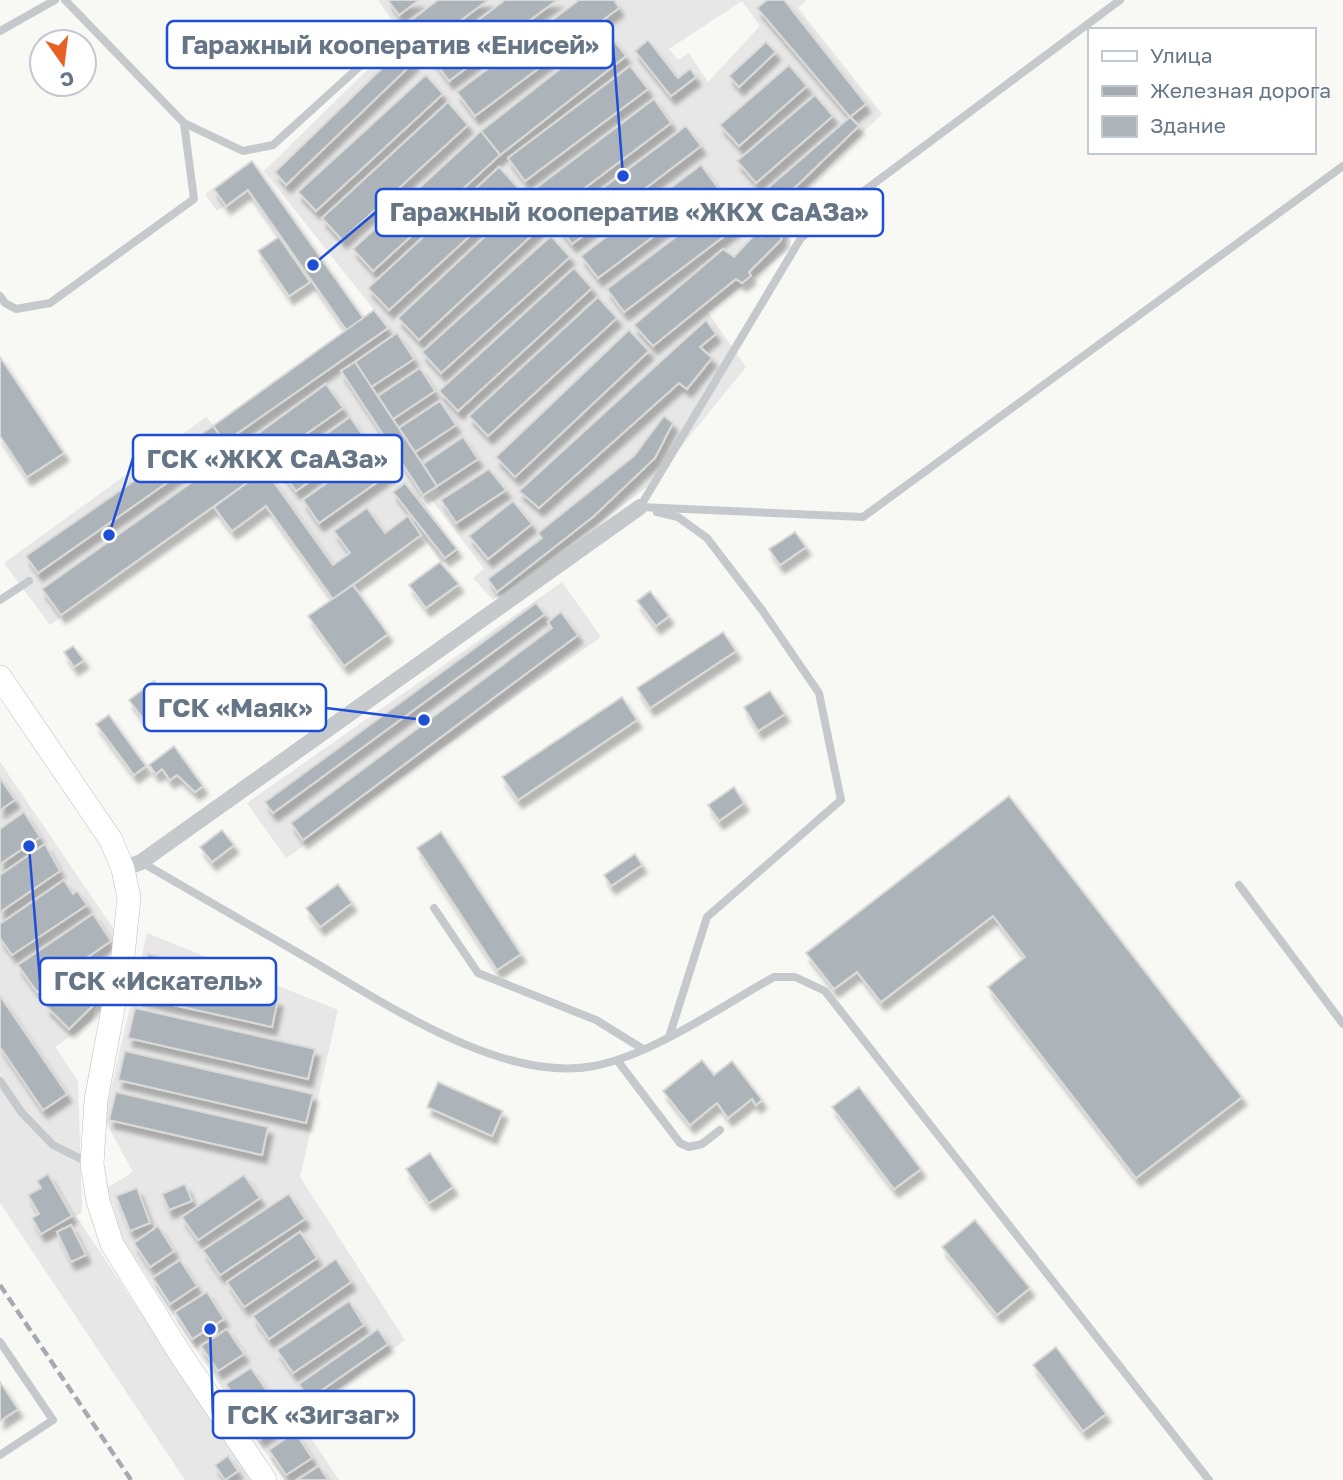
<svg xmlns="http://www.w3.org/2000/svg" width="1343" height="1480" font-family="'Golos Text',sans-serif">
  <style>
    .built { fill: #e6e7e6; fill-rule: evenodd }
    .building { fill: #acb4ba; stroke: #d9dad7; stroke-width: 2; filter: url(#shadow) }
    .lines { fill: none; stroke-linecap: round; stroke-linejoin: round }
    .secondary-casing { stroke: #babec3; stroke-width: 24 }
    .lane { stroke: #c5c9cc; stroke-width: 8 }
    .street { stroke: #c5c9cc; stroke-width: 16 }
    .secondary { stroke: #fff; stroke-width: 23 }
    .rail { stroke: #a5abb1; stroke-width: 4.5; stroke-dasharray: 10 5; stroke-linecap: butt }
    .leader { fill: none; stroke: #1d4ed8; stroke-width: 2.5 }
    .callout-dot { fill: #1d4ed8; stroke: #fff; stroke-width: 2.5 }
    .callout { fill: #fff; stroke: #1d4ed8; stroke-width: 2.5 }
    .callout-label { font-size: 26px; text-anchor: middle; font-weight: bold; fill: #667687 }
  </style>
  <defs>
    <filter id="shadow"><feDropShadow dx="4.5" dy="8" stdDeviation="2" flood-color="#0004"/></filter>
  </defs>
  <rect width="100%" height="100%" fill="#f8f8f5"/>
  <g class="built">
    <path d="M378,0H807L798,8L882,114L795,198L790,249L708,312L746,367L650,485L493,600L473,578L484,569L431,499L440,492L437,486L420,498L459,552L442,564L421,535L333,599L266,506L232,531L213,507L50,625L4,563L206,417L214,426L346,330L248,190L217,211L205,194L252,161L363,317L374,310L264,171L402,36ZM742,1L760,26L708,82L689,53L678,60L669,49Z"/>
    <polygon points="562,582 601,637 286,858 247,803"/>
    <polygon points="0,762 115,931 92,1021 55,1047 78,1081 82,1212 76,1216 252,1480 185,1480 0,1203"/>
    <polygon points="147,933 338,1010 300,1177 405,1340 321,1402 296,1415 339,1480 284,1480 124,1242 107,1188 133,1172 104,1119"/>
  </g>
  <g class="building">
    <polygon points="388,0 419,0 399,15"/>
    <polygon points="438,0 488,0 424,48 406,24"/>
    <polygon points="505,0 557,0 449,81 431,56"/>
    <polygon points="579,0 614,0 619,8 475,116 457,92"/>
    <polygon points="767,0 784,0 866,104 850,117 757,8"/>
    <polygon points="607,32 626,56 500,155 481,131"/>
    <polygon points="648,40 678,78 690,69 696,77 671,96 635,51"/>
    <polygon points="766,42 776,52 739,87 729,76"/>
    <polygon points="402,49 414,62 286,185 275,172"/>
    <polygon points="789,65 807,86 739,146 720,125"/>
    <polygon points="630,66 648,89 525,181 508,158"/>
    <polygon points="426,75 443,94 316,211 298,192"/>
    <polygon points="815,95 833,116 756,183 737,161"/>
    <polygon points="654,99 671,123 550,214 532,191"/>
    <polygon points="448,102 468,125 342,240 322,218"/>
    <polygon points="850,117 859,126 786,196 767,202 761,194"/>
    <polygon points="686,126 701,146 572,244 556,223"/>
    <polygon points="481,131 500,155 373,271 353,249"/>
    <polygon points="252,161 364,319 347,331 248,190 226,206 214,189"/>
    <polygon points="701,165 718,188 598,278 581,256"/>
    <polygon points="499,167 520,190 389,310 368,288"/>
    <polygon points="786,196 781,240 749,272 751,276 742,283 736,279 653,346 634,325 723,249 734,257 757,232 762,237 768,232 772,222 765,219 767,202"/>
    <polygon points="726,199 743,222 624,312 607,289"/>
    <polygon points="524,200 545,223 419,340 398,318"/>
    <polygon points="551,236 570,257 441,373 422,352"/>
    <polygon points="279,237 310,282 289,296 258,251"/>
    <polygon points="574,268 592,288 458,411 439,391"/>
    <polygon points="598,297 617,318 488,436 469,416"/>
    <polygon points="374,310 388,328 225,442 213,426"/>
    <polygon points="706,320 716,334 700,347 712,358 687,389 679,383 539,508 519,491"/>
    <polygon points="629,330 649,351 515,477 496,457"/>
    <polygon points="397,333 414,359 371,387 355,362"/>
    <polygon points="0,357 64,453 27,477 0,436"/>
    <polygon points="355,362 437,486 423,495 341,371"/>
    <polygon points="420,368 435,391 393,419 378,396"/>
    <polygon points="326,384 343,408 272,458 256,435"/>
    <polygon points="440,401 456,425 415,452 399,428"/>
    <polygon points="664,416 673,423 655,458 594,516 497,592 488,579 542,538 538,533 634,456"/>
    <polygon points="350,417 366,440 296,491 279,468"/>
    <polygon points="213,426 225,442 38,573 26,556"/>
    <polygon points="463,437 478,459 437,486 423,464"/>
    <polygon points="246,443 333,565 350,553 334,531 367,508 385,533 408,516 421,535 333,599 266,506 232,531 214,507 252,479 233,453"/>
    <polygon points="373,450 390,473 319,523 303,500"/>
    <polygon points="233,453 252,479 61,615 42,589"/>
    <polygon points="489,469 506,490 456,523 441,500"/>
    <polygon points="405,483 457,549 445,558 393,492"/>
    <polygon points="513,501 532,524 488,559 469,536"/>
    <polygon points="795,532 806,547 780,565 769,549"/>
    <polygon points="440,562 459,584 426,608 409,585"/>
    <polygon points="353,585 388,634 344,666 308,616"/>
    <polygon points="650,591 669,616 656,626 637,601"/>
    <polygon points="536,603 545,614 273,813 265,802"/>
    <polygon points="561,612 578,635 303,840 291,823 552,628 548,622"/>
    <polygon points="723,632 736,651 650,708 637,688"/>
    <polygon points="73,646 84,660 74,667 64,652"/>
    <polygon points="154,681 169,701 144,720 129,700"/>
    <polygon points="770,691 785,714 758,731 744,707"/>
    <polygon points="622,697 637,720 518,800 502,777"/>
    <polygon points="109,715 146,766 134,775 96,724"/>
    <polygon points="174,746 203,786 195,792 177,775 170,780 162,769 156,774 149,765"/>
    <polygon points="0,778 15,800 0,810"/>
    <polygon points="734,787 744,803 719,821 708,805"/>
    <polygon points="1009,796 1242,1097 1136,1178 988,987 1025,957 993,916 881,1002 857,972 834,989 806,953"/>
    <polygon points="24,812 40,837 0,864 0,829"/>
    <polygon points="222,830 234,845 212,862 200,847"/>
    <polygon points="441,832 521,954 497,970 417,848"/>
    <polygon points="45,844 60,871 0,912 0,875"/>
    <polygon points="635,854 642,865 611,886 604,875"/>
    <polygon points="64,880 73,894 77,891 87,905 12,955 0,938 0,924"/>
    <polygon points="338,884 352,903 320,927 306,908"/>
    <polygon points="93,914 111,941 37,992 18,965"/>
    <polygon points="148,954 161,957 158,972 278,999 272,1027 138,997"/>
    <polygon points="88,965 102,983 99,986 103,989 97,995 100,999 69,1029 46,1006"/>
    <polygon points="0,996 67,1094 43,1110 0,1047"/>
    <polygon points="135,1008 315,1049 308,1079 128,1038"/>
    <polygon points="125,1051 313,1094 306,1123 118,1080"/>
    <polygon points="702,1060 714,1075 732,1061 762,1100 756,1105 752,1099 728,1118 717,1103 690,1125 663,1091"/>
    <polygon points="438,1082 503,1111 492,1136 427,1107"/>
    <polygon points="859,1087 921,1169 894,1189 832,1107"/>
    <polygon points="116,1092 268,1127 262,1155 109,1120"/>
    <polygon points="430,1153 453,1187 429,1203 406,1169"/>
    <polygon points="48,1174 72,1216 41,1234 32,1218 39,1214 28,1195 41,1188 37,1181"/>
    <polygon points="244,1175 260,1198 198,1240 182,1217"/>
    <polygon points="185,1184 192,1201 169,1210 162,1194"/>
    <polygon points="137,1188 150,1223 130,1231 116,1196"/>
    <polygon points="289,1194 305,1219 220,1275 203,1250"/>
    <polygon points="975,1220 1030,1288 997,1315 942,1247"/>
    <polygon points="71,1225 86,1255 71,1262 57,1232"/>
    <polygon points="158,1226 174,1251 150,1267 134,1243"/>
    <polygon points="300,1232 317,1258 244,1307 227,1282"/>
    <polygon points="336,1259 351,1282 269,1339 253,1316"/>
    <polygon points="180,1260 197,1286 170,1304 153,1278"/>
    <polygon points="207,1292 224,1319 192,1339 175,1312"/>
    <polygon points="349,1301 364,1325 293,1373 277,1350"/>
    <polygon points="227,1329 244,1354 218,1371 201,1346"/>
    <polygon points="378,1329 388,1344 309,1399 299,1384"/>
    <polygon points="1056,1347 1106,1414 1083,1431 1033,1365"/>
    <polygon points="251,1368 267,1391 242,1408 226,1384"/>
    <polygon points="0,1382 18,1409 0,1421"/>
    <polygon points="273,1397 288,1420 260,1439 244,1416"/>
    <polygon points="295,1432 312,1458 286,1475 269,1450"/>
    <polygon points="228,1456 238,1471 225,1480 215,1465"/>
    <polygon points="319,1466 328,1480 297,1480"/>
  </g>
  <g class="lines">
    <defs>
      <polyline id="secondary" points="0,677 111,840 123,869 129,898 123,955 96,1100 92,1164 98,1201 112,1244 181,1355 265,1480"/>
    </defs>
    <use href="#secondary" class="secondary-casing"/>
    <g class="lane">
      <polyline points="65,0 184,123 243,151 273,145 391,38"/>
      <polyline points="0,31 55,0"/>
      <polyline points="0,296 5,303 16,309 50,303 194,199 184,123"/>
      <polyline points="640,507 863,517 1343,166"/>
      <polyline points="640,507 801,238 1120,0"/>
      <polyline points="657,512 678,517 707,538 762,610 819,693 841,800 707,917 670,1034"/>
      <polyline points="0,600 29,581"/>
      <path d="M141,862C196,894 251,926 307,958C383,1002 502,1084 594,1066C652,1055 722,1006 774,977H795L825,991L1209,1480"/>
      <polyline points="1239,885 1343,1024"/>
      <polyline points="434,908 478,973 596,1020 643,1049"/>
      <polyline points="617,1060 680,1143 689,1147 702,1144 720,1130"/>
      <polyline points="0,1081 22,1113 53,1145 89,1163"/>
      <polyline points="0,1342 53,1420 0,1455"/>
    </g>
    <polyline class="street" points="123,869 141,862 640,507"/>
    <use href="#secondary" class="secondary"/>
    <polyline class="rail" points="0,1285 131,1480"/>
  </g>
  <path class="leader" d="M623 176L613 45M313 265L376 212M109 535L133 458M424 720L326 708M29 846L40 981M210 1329L213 1414"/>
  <g class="callout-dot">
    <circle cx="623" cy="176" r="7"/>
    <circle cx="313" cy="265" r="7"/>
    <circle cx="109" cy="535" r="7"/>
    <circle cx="424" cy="720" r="7"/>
    <circle cx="29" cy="846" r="7"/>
    <circle cx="210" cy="1329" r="7"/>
  </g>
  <g class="callout">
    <rect x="167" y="21" width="446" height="47" rx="7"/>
    <rect x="376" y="189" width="507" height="47" rx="7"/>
    <rect x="133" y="435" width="269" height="47" rx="7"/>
    <rect x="144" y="684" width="182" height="47" rx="7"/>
    <rect x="40" y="958" width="236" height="47" rx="7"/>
    <rect x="213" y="1391" width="201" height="47" rx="7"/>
  </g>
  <g class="callout-label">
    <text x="390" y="54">Гаражный кооператив «Енисей»</text>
    <text x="629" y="221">Гаражный кооператив «ЖКХ СаАЗа»</text>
    <text x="267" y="468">ГСК «ЖКХ СаАЗа»</text>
    <text x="235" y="717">ГСК «Маяк»</text>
    <text x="158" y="990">ГСК «Искатель»</text>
    <text x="313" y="1424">ГСК «Зигзаг»</text>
  </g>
  <rect x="1088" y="28" width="228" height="126" fill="#ffffff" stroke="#c2c8cf" stroke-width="2"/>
  <rect x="1102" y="51" width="35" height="10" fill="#ffffff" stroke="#c2c8cf" stroke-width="2"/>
  <text x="1150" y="63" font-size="21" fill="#667687">Улица</text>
  <rect x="1102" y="86" width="35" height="10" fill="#a5abb1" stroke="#c2c8cf" stroke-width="2"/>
  <text x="1150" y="98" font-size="21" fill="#667687">Железная дорога</text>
  <rect x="1102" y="116" width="35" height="21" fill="#acb4ba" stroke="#c2c8cf" stroke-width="2"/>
  <text x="1150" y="133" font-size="21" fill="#667687">Здание</text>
  <g transform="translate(63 63) rotate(166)"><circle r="33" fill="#ffffff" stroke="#c2c8cf" stroke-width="2"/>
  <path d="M0-5L12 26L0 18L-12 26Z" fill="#e86025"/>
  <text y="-10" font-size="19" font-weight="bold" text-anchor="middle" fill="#667687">С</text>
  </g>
</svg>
